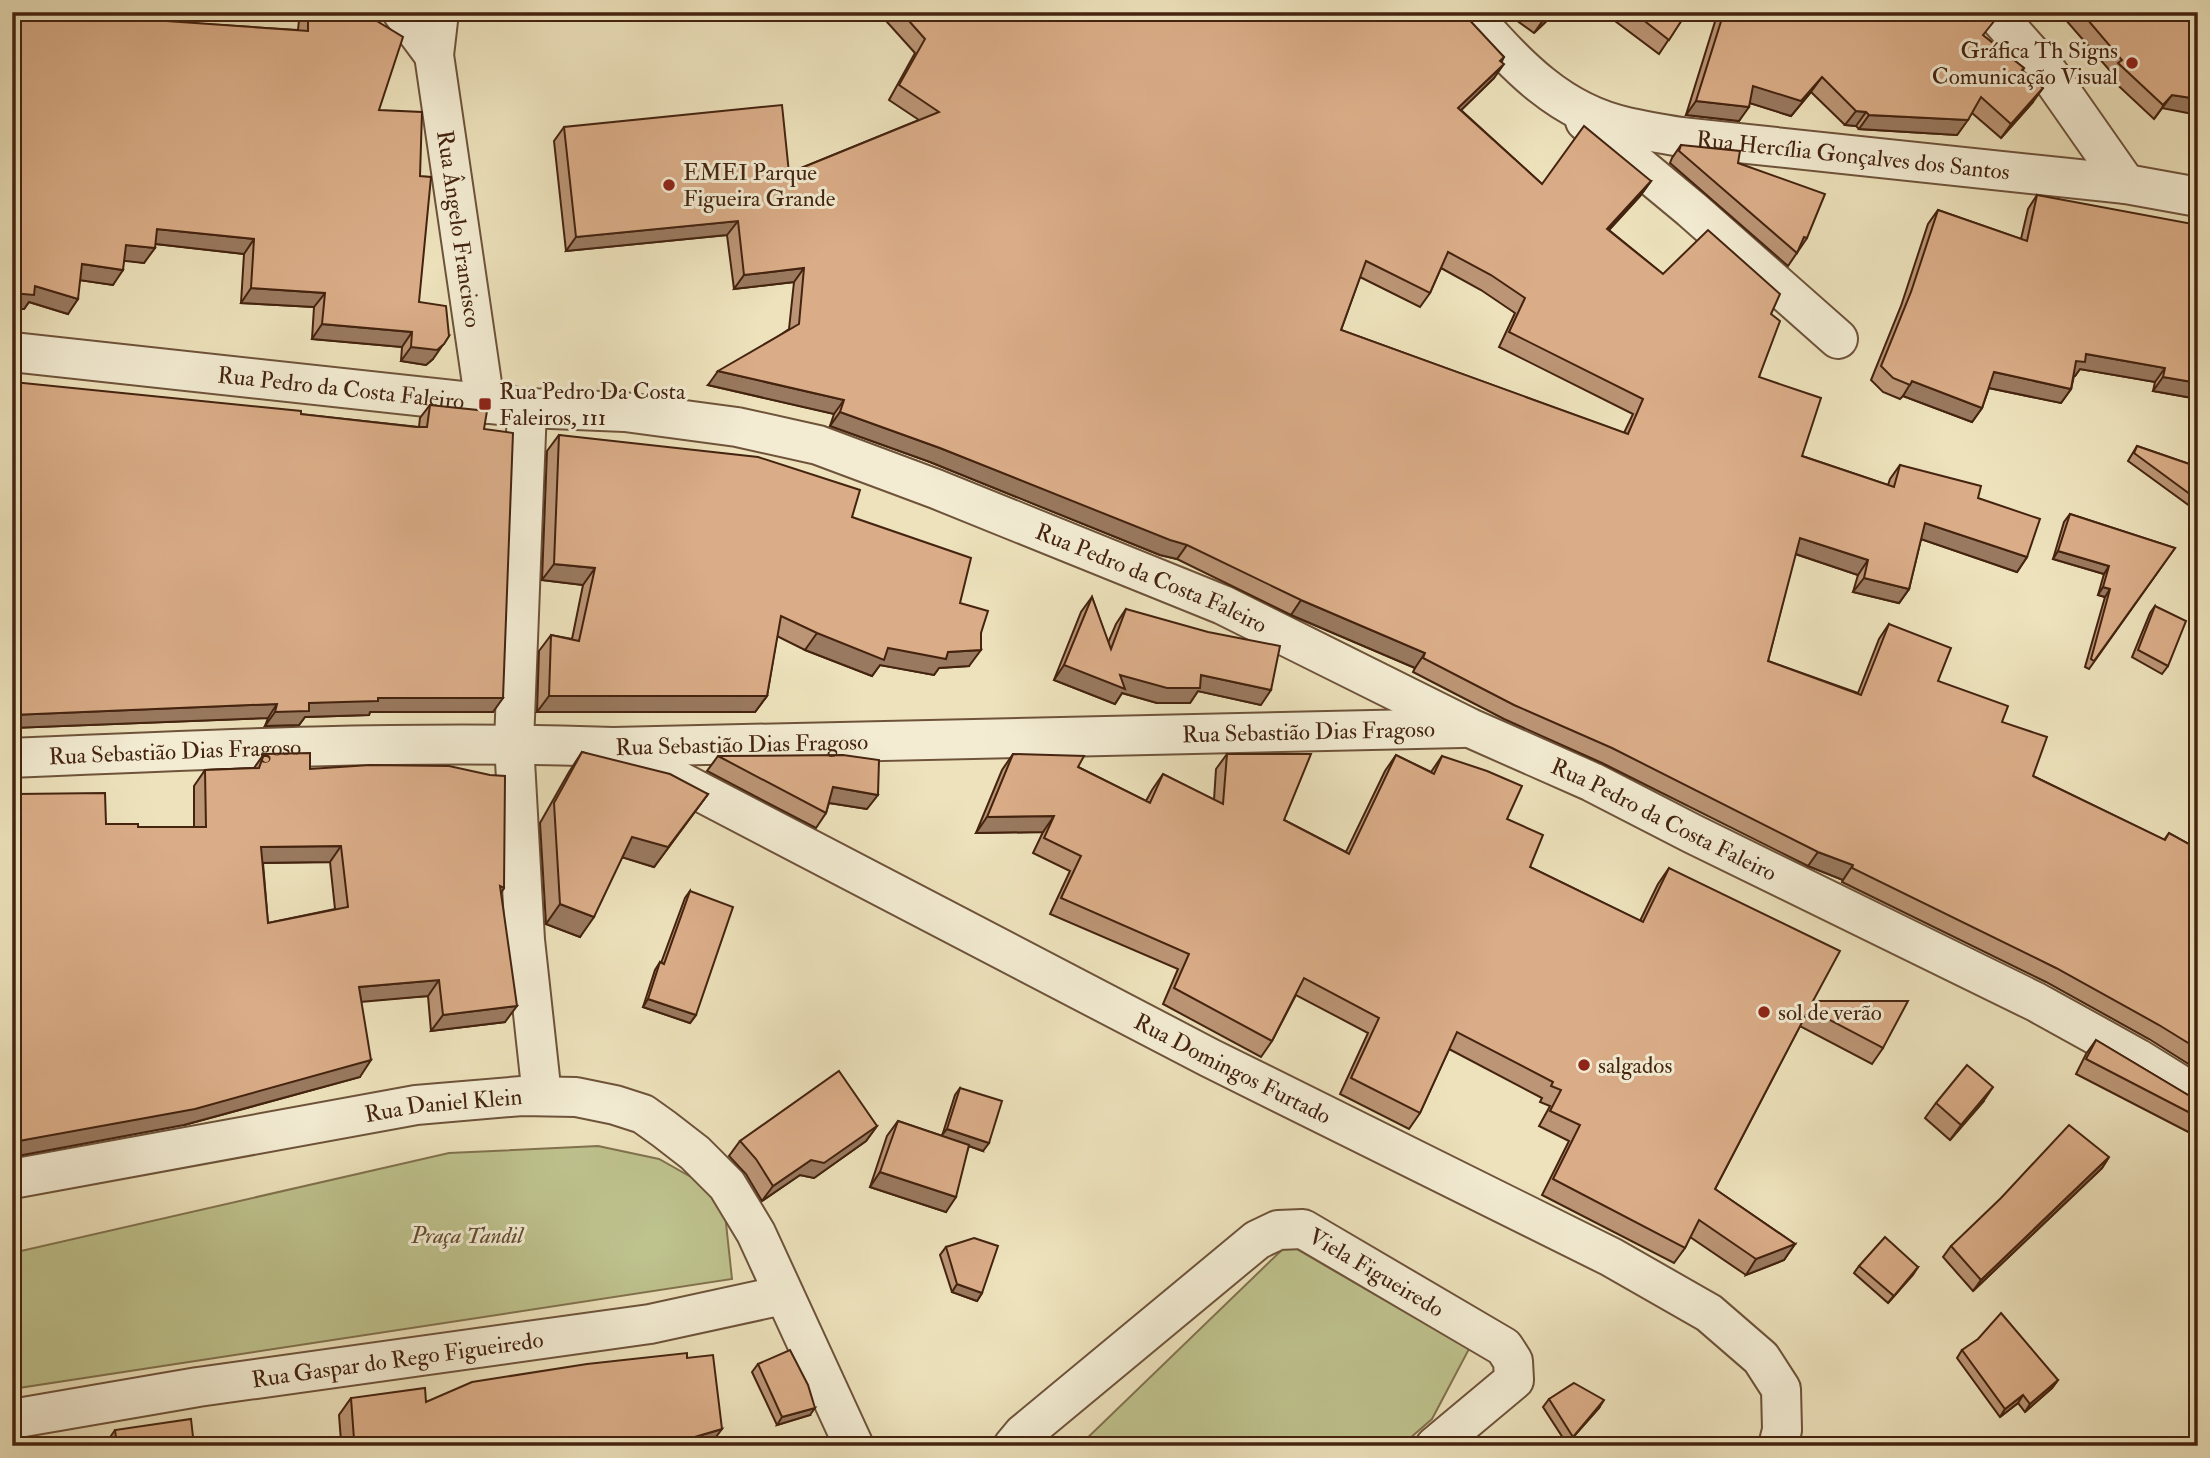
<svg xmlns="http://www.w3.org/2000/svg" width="2210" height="1458" font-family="'IM FELL Double Pica',serif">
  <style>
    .green { fill: #bec28d; stroke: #81724e; stroke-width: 2 }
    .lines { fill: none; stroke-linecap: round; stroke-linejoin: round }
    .minor-casing { stroke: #6e533a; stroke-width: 42 }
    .minor { stroke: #f3ecd3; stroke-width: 38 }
    .wall { fill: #bb9575; stroke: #44230f; stroke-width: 2; fill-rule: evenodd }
    .shaded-wall { fill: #99795f; stroke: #44230f; stroke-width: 2 }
    .building { fill: #daad88; stroke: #44230f; stroke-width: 2; fill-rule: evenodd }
    .poi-dot { fill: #8f2418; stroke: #f3ecd3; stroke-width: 2.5 }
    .labels { text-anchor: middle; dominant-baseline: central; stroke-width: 6; stroke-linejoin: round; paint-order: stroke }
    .poi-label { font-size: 23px; fill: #44230f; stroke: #f3ecd3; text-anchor: start }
    .street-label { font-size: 23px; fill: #44230f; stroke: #f3ecd3 }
    .park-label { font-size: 23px; font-style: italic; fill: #624b2e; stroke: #f3ecd3 }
  </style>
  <rect width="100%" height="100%" fill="#ede2bc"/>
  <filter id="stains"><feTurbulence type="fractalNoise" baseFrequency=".00286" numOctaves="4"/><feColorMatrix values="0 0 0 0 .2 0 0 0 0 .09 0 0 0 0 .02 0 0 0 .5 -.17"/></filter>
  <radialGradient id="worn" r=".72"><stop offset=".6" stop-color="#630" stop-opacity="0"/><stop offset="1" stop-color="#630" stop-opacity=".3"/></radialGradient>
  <g class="green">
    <polygon points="598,1146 659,1159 723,1195 732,1279 12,1389 12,1253 449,1153"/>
    <polygon points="1288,1244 1469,1349 1432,1419 1401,1446 1079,1446"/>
  </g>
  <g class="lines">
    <defs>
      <g id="minor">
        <polyline points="402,12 434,55"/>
        <path id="s1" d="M439,12L434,55L485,404"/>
        <path id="s2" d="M1469,12C1515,63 1557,112 1627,127C1645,131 1663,134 1681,137L2126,184L2198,197"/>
        <polyline points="1994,12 2049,74 2126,184"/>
        <polyline points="1585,121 1691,209 1838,339"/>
        <path id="s3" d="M12,352L527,408L625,412L737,427L818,445L936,489L1223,605L1470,728L1592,782L1693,834L2036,1002L2137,1058L2198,1096"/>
        <polyline points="527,408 514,743 525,940 542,1096"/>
        <path id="s4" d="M616,748L1210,1058L1611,1257L1709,1313L1761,1358L1781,1389L1782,1430L1778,1446"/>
        <path id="s5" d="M12,758C213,749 412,740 613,747L1462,728"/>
        <path id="s6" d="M12,1179L416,1105L522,1096L576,1097L615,1105L643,1114L664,1129L695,1153L727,1185L756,1233L854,1446"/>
        <path id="s7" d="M12,1419L198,1387L650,1324L783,1295"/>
        <path id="s8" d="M1013,1446L1023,1434L1257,1240L1278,1230L1303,1229L1504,1347L1513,1361L1514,1380L1435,1446"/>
      </g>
    </defs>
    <use href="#minor" class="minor-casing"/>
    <use href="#minor" class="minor"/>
  </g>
  <g class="wall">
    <polygon points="12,12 298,30 299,20 304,12 362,12 379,110 420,176 419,302 433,359 426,365 401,361 402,347 312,339 314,307 241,303 244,254 155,244 144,263 124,260 113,285 80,280 68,314 29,302 24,309 12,309"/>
    <path d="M884,12H1459L1504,57L1494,78L1461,110L1542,184L1651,181L1640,196L1609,230L1663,274L1771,314L1759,377L1802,456L1888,485L1890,479L1900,465L1978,498L2027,557L2017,572L1921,539L1909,589L1899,603L1853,592L1858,575L1795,554L1768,661L1858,693L1879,639L1889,624L1938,681L2002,722L2033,776L2164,840L2169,833L2198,849V1070L2149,1039L2046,982L1842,882L1843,880L1808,866L1602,763L1504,719L1413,672L1415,668L1291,615L1177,559L1160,555L930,462L830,426L834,414L708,385L789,329L794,282L734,289L727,235L566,251L554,141L564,127L789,173L919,120L889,100L915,53L887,22ZM1441,268L1481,290L1515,313L1499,347L1633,414L1624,433L1341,330L1360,277L1420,307L1430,293Z"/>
    <polygon points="1505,12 1556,12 1534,33"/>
    <polygon points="1603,12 1687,12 1659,54"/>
    <polygon points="1718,12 1989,12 1983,36 2024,68 2023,70 2033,102 2001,138 1972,113 1957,135 1859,129 1856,126 1845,125 1811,92 1791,116 1750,103 1739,121 1686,115"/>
    <polygon points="2068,12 2198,12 2162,108 2154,119 2109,77 2112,73 2064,18"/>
    <polygon points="1681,145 1738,163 1807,238 1788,266 1670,163 1672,158"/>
    <polygon points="2037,195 2198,399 2153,391 2155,382 2080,369 2075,376 2074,376 2071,389 2061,403 1989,388 1982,408 1972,422 1903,396 1900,399 1883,392 1871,380 1901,306 1928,224 1938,210 2021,239 2028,209"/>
    <polygon points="12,383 419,427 420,418 430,405 484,429 493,712 370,712 369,715 305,717 299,725 265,726 268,718 12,728"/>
    <polygon points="559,435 852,517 960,603 969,666 939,668 934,675 880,665 872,676 805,650 777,636 767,696 755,712 537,712 539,651 551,635 572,639 583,585 542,580 547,451"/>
    <polygon points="2137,446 2198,467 2198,512 2128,461"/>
    <polygon points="2070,514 2175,548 2089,669 2085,667 2105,597 2098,595 2104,574 2053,559 2064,522"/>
    <polygon points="1092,597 1108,643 1116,624 1126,609 1261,705 1198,691 1190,703 1157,703 1122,693 1115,704 1054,680 1081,612"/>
    <polygon points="2155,606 2168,666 2162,674 2132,657 2150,613"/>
    <polygon points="582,752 708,794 654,867 622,857 580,937 546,924 540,823 569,772"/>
    <path d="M264,754L310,769L504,888L501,893L505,1022L431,1031L428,996L361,1001L360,1077L184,1125L15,794L106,824L138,827H194V786L205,770L254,768ZM330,862L335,909L268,923L263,863Z"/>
    <polygon points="1013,754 1078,767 1146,801 1152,790 1163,774 1214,800 1216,769 1227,754 1284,820 1346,852 1385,771 1396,755 1431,772 1442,756 1507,819 1530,867 1640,921 1658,884 1669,868 1813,1001 1883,1048 1872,1064 1800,1026 1715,1189 1795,1244 1784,1260 1746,1275 1690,1237 1685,1248 1674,1263 1542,1195 1569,1141 1539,1126 1550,1106 1540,1102 1542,1098 1449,1049 1420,1113 1409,1129 1340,1094 1368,1033 1296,995 1272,1041 1261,1057 1163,1004 1178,969 1050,914 1070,871 1033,853 1043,832 976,833 1002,770"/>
    <polygon points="718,756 867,809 829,803 826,813 816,828 707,771"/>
    <polygon points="690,891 696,1015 690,1023 643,1007 655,970 660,962 661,963 685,898"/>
    <polygon points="2096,1040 2198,1101 2198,1137 2076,1074 2086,1054"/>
    <polygon points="960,1088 983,1151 969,1146 946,1212 870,1187 887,1136 898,1121 942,1136 955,1095"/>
    <polygon points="1983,1102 1950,1140 1925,1118 1936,1103"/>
    <polygon points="877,1126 866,1141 814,1178 800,1175 762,1201 746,1174 729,1156 740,1141"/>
    <polygon points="2109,1157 2102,1168 1973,1291 1943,1257 1951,1246"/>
    <polygon points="946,1247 982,1293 977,1301 952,1292 940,1255"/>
    <polygon points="1859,1266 1918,1267 1888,1303 1854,1273"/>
    <polygon points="1962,1350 2058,1380 2052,1388 2025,1412 2018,1403 2000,1417 1957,1358"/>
    <polygon points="687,1358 710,1445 341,1441 339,1415 351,1398 426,1402"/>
    <polygon points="758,1364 810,1415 777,1425 752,1372"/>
    <polygon points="1549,1399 1599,1408 1567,1444 1543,1407"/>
    <polygon points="115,1430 194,1446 104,1446"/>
  </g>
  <g class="shaded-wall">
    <polygon points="1551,12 1556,12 1534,33 1544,19"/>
    <polygon points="1504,64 1494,78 1448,123 1458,108"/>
    <polygon points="1822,77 1811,92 1791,116 1743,101 1753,86"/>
    <polygon points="2043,88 2033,102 2001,138 2011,124"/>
    <polygon points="2172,95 2198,99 2198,115 2162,108 2154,119"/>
    <polygon points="1696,101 1749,107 1739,121 1686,115"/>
    <polygon points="1856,111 1866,112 1856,126 1845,125"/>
    <polygon points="1869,115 1968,120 1957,135 1859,129"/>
    <polygon points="1651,181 1640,196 1597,243 1607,229"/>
    <polygon points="738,221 727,235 566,251 576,237"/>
    <polygon points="157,229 254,239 244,254 147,243"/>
    <polygon points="126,245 155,248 144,263 116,260"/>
    <polygon points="82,264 123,270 113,285 72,279"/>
    <polygon points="804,268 794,282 734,289 744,275"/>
    <polygon points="35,286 78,299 68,314 29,302 24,309 12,309 12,294"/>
    <polygon points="251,288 325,293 314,307 241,303"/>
    <polygon points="322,324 412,332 402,347 312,339"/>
    <polygon points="449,336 433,359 426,365 401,361 411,347"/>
    <polygon points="2086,354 2165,368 2155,382 2080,369 2075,376 2067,375 2076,361"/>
    <polygon points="718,371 844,400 834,414 708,385"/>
    <polygon points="1994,372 2071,389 2061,403 1984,387"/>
    <polygon points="2163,377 2198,383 2198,399 2153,391"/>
    <polygon points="1912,381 1982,408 1972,422 1903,396"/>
    <polygon points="840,412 940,448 1187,545 1177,559 1160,555 930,462 830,426"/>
    <polygon points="1925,523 2027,557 2017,572 1915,537"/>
    <polygon points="1800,538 1868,560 1858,575 1790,552"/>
    <polygon points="2058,551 2109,566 2104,574 2053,559"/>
    <polygon points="554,564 595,568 583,585 542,580"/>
    <polygon points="1864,578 1909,589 1899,603 1853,592"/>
    <polygon points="2103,587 2110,589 2105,597 2098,595"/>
    <polygon points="1301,600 1425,653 1415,668 1291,615"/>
    <polygon points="817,633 888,648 948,652 981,650 969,666 939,668 934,675 880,665 872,676 805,650"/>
    <polygon points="1064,665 1120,675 1201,675 1271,690 1261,705 1198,691 1190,703 1157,703 1122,693 1115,704 1054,680"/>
    <polygon points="549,696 767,696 755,712 537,712"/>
    <polygon points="378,698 503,698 493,712 370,712 369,715 305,717 299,725 265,726 275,712 309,703"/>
    <polygon points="277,704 268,718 12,728 12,715"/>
    <polygon points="833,787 878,795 867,809 823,802"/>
    <polygon points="708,794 654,867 618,856 632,837"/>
    <polygon points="1054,816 1043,832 976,833 987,817"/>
    <polygon points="341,846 330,862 250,863 261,847"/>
    <polygon points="1818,852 1853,865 1843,880 1808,866"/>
    <polygon points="560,904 594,917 580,937 546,924"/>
    <polygon points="439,980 428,996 348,1003 359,987"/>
    <polygon points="648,999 696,1015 690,1023 643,1007"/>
    <polygon points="517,1006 505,1022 431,1031 443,1015"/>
    <polygon points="371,1060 360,1077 184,1125 12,1157 12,1145 19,1141"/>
    <polygon points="1993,1087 1983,1102 1950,1140 1961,1125"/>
    <polygon points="877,1126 866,1141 814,1178 800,1175 762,1201 773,1186 811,1160"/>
    <polygon points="947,1129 989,1143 983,1151 941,1136"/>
    <polygon points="2109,1157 2102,1168 1973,1291 1981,1280"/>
    <polygon points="880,1172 956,1197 946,1212 870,1187"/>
    <polygon points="1795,1244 1784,1260 1746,1275 1756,1259"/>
    <polygon points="1918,1267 1913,1275 1888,1303 1894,1296"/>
    <polygon points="957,1284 982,1293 977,1301 952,1292"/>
    <polygon points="2058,1380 2052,1388 2025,1412 2030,1404"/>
    <polygon points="2023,1395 2018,1403 2000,1417 2005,1409"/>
    <polygon points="1604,1400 1599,1408 1567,1444 1573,1437"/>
    <polygon points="815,1408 810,1415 777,1425 782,1417"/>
    <polygon points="722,1429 710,1445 664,1446"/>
  </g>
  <g class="building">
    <polygon points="12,12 124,12 124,18 308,31 308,12 362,12 403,37 379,110 422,112 420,176 431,177 419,302 446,306 449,336 444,344 437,350 411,347 412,332 322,324 325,293 251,288 254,239 157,229 155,248 126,245 123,270 82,264 78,299 35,286 34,295 12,293"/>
    <path d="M901,12H1459L1461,14L1463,13L1504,57L1500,61L1504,64L1458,108L1542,184L1584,126L1651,181L1607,229L1663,274L1708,230L1780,294L1771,314L1780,321L1759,377L1821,398L1802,456L1894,487L1900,465L1981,486L1978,498L2040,519L2027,557L1925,523L1909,589L1864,578L1868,560L1800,538L1768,661L1861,695L1889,624L1951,648L1938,681L2008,706L2002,722L2047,737L2033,776L2165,840L2169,833L2198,849V1049L2159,1025L2056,968L1852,868L1853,865L1818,852L1612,748L1514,705L1423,658L1425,653L1301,600L1187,545L1170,540L940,448L840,412L844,400L718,371L799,324L804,268L744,275L738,221L576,237L564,127L782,105L789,173L939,112L899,85L925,39ZM1448,252L1491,275L1525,298L1509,332L1643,399L1628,434L1341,330L1366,261L1430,293Z"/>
    <polygon points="1535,12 1551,12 1544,19"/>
    <polygon points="1633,12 1687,12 1669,40"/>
    <polygon points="1724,12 1989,12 1995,20 1983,35 2024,68 2022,70 2043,88 2011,124 1981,97 1968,120 1869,115 1866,112 1856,111 1822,77 1801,101 1753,86 1749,107 1696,101"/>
    <polygon points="2081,12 2198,12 2198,99 2172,95 2163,105 2118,63 2122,60"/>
    <polygon points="1681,145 1740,151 1738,163 1825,194 1807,238 1804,237 1797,253 1679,151"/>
    <polygon points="2037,195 2198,225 2198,383 2163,377 2165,368 2086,354 2085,362 2076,361 2071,389 1994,372 1982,408 1912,381 1910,385 1893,378 1881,366 1911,292 1938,210 2027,241"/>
    <polygon points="13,382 301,411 301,414 416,427 427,427 430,405 487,411 484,429 513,433 503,698 378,698 378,701 309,703 309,711 275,712 277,704 12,715"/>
    <polygon points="559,435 758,457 860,490 852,517 971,558 960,603 988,611 981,633 981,650 948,652 946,659 888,648 884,660 817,633 781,616 767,696 549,696 551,635 579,641 595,568 554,564"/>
    <polygon points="2137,446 2198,467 2198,500 2134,453"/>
    <polygon points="2070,514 2175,548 2094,661 2091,659 2110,589 2103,587 2109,566 2058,551"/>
    <polygon points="1092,597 1111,649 1126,609 1208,632 1280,646 1271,690 1201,675 1200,688 1167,688 1120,675 1125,689 1064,665"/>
    <polygon points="2155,606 2186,621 2168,666 2138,650"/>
    <polygon points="582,752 670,774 708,794 668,847 632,837 594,917 560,904 554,803"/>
    <path d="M310,753V769L370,765L449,766L490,775L505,776L504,888L500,886L517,1006L443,1015L439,980L359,987L371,1060L195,1109L19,1141L12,1145V782H15V794L105,793L106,824H138V827H206L205,770L259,768L264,754ZM341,846L348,907L268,923L261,847Z"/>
    <polygon points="1013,754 1084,756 1078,767 1150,803 1163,774 1223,804 1227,754 1311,754 1284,820 1349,854 1396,755 1434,774 1442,756 1487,771 1522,786 1507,819 1543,835 1530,867 1643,922 1669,868 1840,951 1813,1001 1908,1001 1883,1048 1809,1009 1715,1189 1795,1244 1756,1259 1699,1220 1685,1248 1553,1179 1580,1125 1550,1111 1561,1090 1551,1086 1553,1082 1457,1032 1420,1113 1351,1078 1379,1018 1304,978 1272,1041 1174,988 1189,954 1061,898 1081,856 1044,838 1054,816 987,817"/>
    <polygon points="843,755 879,760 878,795 833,787 826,813 718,756"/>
    <polygon points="690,891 733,907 696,1015 648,999 660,962 664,964"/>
    <polygon points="2096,1040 2198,1101 2198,1117 2086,1059"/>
    <polygon points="1967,1065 1993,1087 1961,1125 1936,1103"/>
    <polygon points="839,1071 877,1126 824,1163 811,1160 773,1186 756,1159 740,1141"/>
    <polygon points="960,1088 1002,1101 989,1143 947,1129"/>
    <polygon points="898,1121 969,1145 956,1197 880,1172"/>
    <polygon points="2069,1125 2109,1157 1981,1280 1951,1246 2001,1198"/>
    <polygon points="1885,1237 1918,1267 1894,1296 1859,1266"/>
    <polygon points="974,1238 998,1246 982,1293 957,1284 946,1247"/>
    <polygon points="2001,1313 2058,1380 2030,1404 2023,1395 2005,1409 1962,1350 1978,1339"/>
    <polygon points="790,1350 808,1385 815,1408 782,1417 758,1364"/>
    <polygon points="687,1353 687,1358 713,1355 722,1429 664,1446 296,1446 354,1439 351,1398 425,1388 426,1402 472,1382 587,1364"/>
    <polygon points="1574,1383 1604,1400 1573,1437 1549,1399"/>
    <polygon points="191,1419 194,1446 117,1446 115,1430"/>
  </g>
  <g class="poi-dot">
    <circle cx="2132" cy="63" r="7"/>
    <circle cx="669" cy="185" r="7"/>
    <rect x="478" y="397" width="14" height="14" rx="3.5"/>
    <circle cx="1764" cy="1012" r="7"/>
    <circle cx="1584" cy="1065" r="7"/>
  </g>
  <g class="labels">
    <g class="poi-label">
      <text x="2118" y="50" text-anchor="end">Gráfica Th Signs<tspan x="2118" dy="26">Comunicação Visual</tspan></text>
      <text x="683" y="172">EMEI Parque<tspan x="683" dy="26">Figueira Grande</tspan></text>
      <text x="499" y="391">Rua Pedro Da Costa<tspan x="499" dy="26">Faleiros, 111</tspan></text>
      <text x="1778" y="1012">sol de verão</text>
      <text x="1598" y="1065">salgados</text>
    </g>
    <g class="street-label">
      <text stroke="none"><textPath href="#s2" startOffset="427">Rua Hercília Gonçalves dos Santos</textPath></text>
      <text stroke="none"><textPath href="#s1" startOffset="219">Rua Ângelo Francisco</textPath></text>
      <text stroke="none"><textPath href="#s3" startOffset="331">Rua Pedro da Costa Faleiro</textPath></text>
      <text stroke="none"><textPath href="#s3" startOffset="1171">Rua Pedro da Costa Faleiro</textPath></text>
      <text stroke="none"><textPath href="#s5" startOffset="1297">Rua Sebastião Dias Fragoso</textPath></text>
      <text stroke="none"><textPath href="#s5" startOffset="730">Rua Sebastião Dias Fragoso</textPath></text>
      <text stroke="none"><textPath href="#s5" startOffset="163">Rua Sebastião Dias Fragoso</textPath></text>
      <text stroke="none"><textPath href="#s3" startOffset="1738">Rua Pedro da Costa Faleiro</textPath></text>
      <text stroke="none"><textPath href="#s4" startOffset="695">Rua Domingos Furtado</textPath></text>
      <text stroke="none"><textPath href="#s6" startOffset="438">Rua Daniel Klein</textPath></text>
      <text stroke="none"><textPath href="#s8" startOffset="453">Viela Figueiredo</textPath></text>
      <text stroke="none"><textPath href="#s7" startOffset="390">Rua Gaspar do Rego Figueiredo</textPath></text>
    </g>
    <g class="park-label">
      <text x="467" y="1235">Praça Tandil</text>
    </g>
  </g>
  <rect width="2210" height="1458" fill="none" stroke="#ede2bc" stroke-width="42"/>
  <rect x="14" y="14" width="2182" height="1430" fill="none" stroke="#44230f" stroke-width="3.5"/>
  <rect x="21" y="21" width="2168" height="1416" fill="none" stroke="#44230f" stroke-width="2"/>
  <rect width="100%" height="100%" filter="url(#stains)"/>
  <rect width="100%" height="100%" fill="url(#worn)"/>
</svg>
